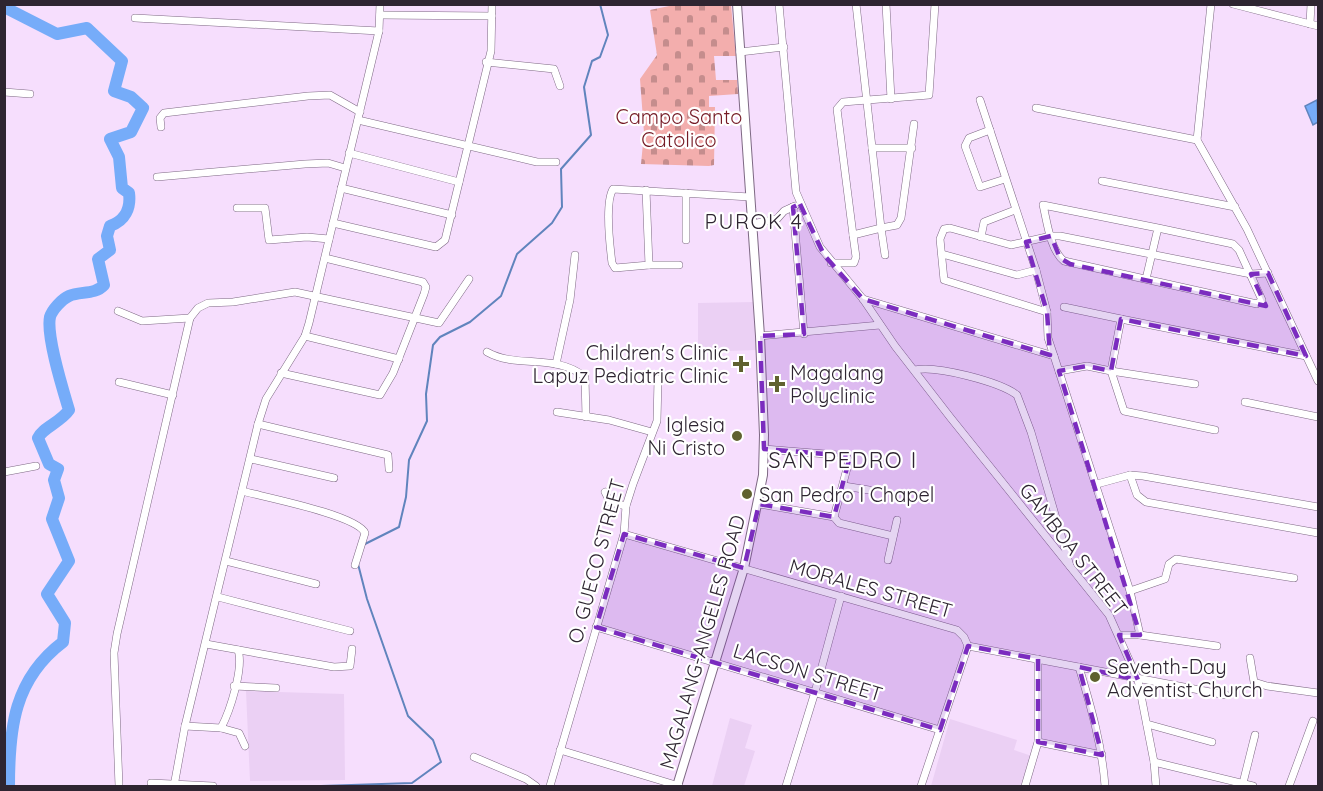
<svg xmlns="http://www.w3.org/2000/svg" width="1323" height="791" font-family="Quicksand,sans-serif">
  <style>
    .built { fill: #ebd0f4 }
    .cemetery { fill: url(#cemetery-stones) }
    .water { fill: #76acf9; stroke: #6084bd; stroke-width: 1.5 }
    .lines { fill: none; stroke-linecap: round; stroke-linejoin: round }
    .stream { stroke: #6084bd; stroke-width: 2 }
    .river { stroke: #76acf9; stroke-width: 12 }
    .minor-casing { stroke: #7e6984; stroke-width: 8 }
    .major-casing { stroke: #7e6984; stroke-width: 10 }
    .minor { stroke: #fff; stroke-width: 7 }
    .major { stroke: #fff; stroke-width: 8 }
    .marked { fill: #7b2cbf; fill-opacity: 0.2; stroke: #7b2cbf; stroke-width: 4.5; stroke-dasharray: 12 8; stroke-linejoin: round }
    .poi-dot { fill: #5f612f; stroke: #fff; stroke-width: 2 }
    .labels { text-anchor: middle; dominant-baseline: central; stroke-width: 4.5; stroke-linejoin: round; paint-order: stroke }
    .park-label { font-size: 20px; fill: #751a25; stroke: #fff }
    .poi-label { font-size: 20px; fill: #2e2531; stroke: #fff; text-anchor: start }
    .street-label { font-size: 20px; fill: #2e2531; stroke: #fff }
    .neighbourhood-label { font-size: 21px; letter-spacing: 1.5px; fill: #2e2531; stroke: #fff }
    .quarter-label { font-size: 22px; letter-spacing: 1.5px; fill: #2e2531; stroke: #fff }
  </style>
  <defs>
    <pattern id="cemetery-stones" width="16" height="16" patternUnits="userSpaceOnUse" patternTransform="scale(1.5)"><rect width="16" height="16" fill="#f3aead"/><path d="M2 7V4a2 2 0 0 1 4 0v3zM10 15v-3a2 2 0 0 1 4 0v3z" fill="#c58d8d"/></pattern>
  </defs>
  <rect width="100%" height="100%" fill="#f6defd"/>
  <g class="built">
    <polygon points="755,302 756,350 698,352 698,303"/>
    <polygon points="246,691 344,694 345,780 250,781"/>
    <polygon points="730,718 752,725 745,748 755,751 744,786 712,786"/>
    <polygon points="950,719 1017,740 1014,750 1032,756 1020,786 931,786"/>
  </g>
  <polygon class="cemetery" points="674,5 731,5 736,56 714,56 716,80 737,80 738,94 709,96 709,107 715,107 714,165 709,166 641,164 644,133 640,79 657,55 650,10"/>
  <polygon class="water" points="1317,100 1318,122 1313,125 1305,106"/>
  <g class="lines">
    <g class="stream">
      <polyline points="363,545 399,527 406,497 409,460 427,421 426,394 433,345 440,337 470,322 501,296 517,254 552,223 562,207 561,169 591,135 584,87 592,61 600,57 608,35 600,4"/>
      <polyline points="321,786 412,783 441,762 433,740 408,716 367,599 358,564"/>
    </g>
    <path class="river" d="M4,7L57,34L87,28L122,61L114,91L131,97L143,108L131,132L110,139L119,157L122,188L129,193C131,208 125,221 110,226L107,236L110,250L98,259L104,285C95,295 80,291 69,296C62,299 52,310 50,317C46,336 63,390 69,410C61,422 42,428 38,438L49,464L58,469L54,480L59,498L52,519L69,561L47,594L65,623L63,642C14,679 9,728 9,786"/>
    <defs>
      <g id="minor">
        <polyline points="779,4 796,192 820,247 863,299 895,346 950,417 1109,615 1138,680 1154,762 1156,786"/>
        <polyline points="856,4 881,228 897,225 901,218 914,124"/>
        <polyline points="886,4 891,99"/>
        <polyline points="1211,4 1197,140 1247,229 1318,381"/>
        <polyline points="1233,4 1318,26"/>
        <polyline points="380,15 492,16"/>
        <polyline points="135,18 379,31"/>
        <polyline points="1310,24 1311,4"/>
        <polyline points="740,52 784,47"/>
        <polyline points="486,62 554,69 560,86"/>
        <polyline points="4,92 30,94"/>
        <polyline points="980,100 1036,270 1047,312 1048,338 1054,356"/>
        <polyline points="1036,108 1197,140"/>
        <polyline points="358,120 537,162 556,162"/>
        <polyline points="161,127 160,118 164,113 308,96 330,95 360,112"/>
        <polyline points="990,130 969,138 965,146 980,187 1005,179"/>
        <polyline points="872,148 912,148"/>
        <polyline points="349,153 459,182"/>
        <polyline points="157,177 305,164 328,163 345,168"/>
        <polyline points="1102,181 1235,207"/>
        <polyline points="341,188 452,215"/>
        <path d="M646,190L649,265L615,268L612,263C610,247 605,202 613,189L750,197"/>
        <polyline points="686,193 686,240"/>
        <polyline points="793,207 804,334"/>
        <polyline points="237,208 265,208 269,240 307,237 329,239"/>
        <polyline points="333,223 436,247 445,240 491,51 492,4"/>
        <polyline points="752,224 777,219 784,211 795,206"/>
        <polyline points="853,235 837,109 843,102 929,95 935,4"/>
        <polyline points="981,237 984,222 1015,210"/>
        <polyline points="942,254 1017,275 1036,270"/>
        <polyline points="831,263 854,263 856,257 853,235 881,228 885,255"/>
        <polyline points="649,265 679,265"/>
        <path d="M1146,279L1158,228L1043,205C1047,221 1050,250 1064,261L1257,304L1262,300L1239,250L1233,244L1158,228"/>
        <polyline points="863,299 1054,356 1130,591 1140,635"/>
        <polyline points="1064,307 1121,319"/>
        <polyline points="118,311 142,321 190,318"/>
        <polyline points="1047,312 944,280 940,239 944,229 950,228 1011,245 1051,236 1060,236 1251,274 1268,273"/>
        <polyline points="305,336 399,359"/>
        <polyline points="760,336 880,325"/>
        <path d="M487,352C517,369 556,353 585,377L586,417"/>
        <polyline points="556,364 570,300 575,255"/>
        <path d="M915,370C936,365 1000,382 1017,395L1031,432L1070,566"/>
        <polyline points="1059,371 1087,366 1111,371 1121,319 1306,356"/>
        <polyline points="281,373 380,395 393,373 424,294 426,287 423,282 325,258"/>
        <polyline points="119,382 173,395"/>
        <polyline points="1195,384 1111,371 1124,411 1215,430"/>
        <polyline points="1245,402 1318,417"/>
        <polyline points="557,412 609,420 652,432"/>
        <polyline points="258,424 388,455 389,469"/>
        <polyline points="251,459 334,478"/>
        <polyline points="4,472 36,466"/>
        <polyline points="1130,475 1137,495 1146,502 1318,533"/>
        <polyline points="1097,484 1130,475 1143,476 1318,507"/>
        <polyline points="844,486 869,490"/>
        <path d="M242,491C264,497 357,515 365,533L355,565"/>
        <polyline points="605,492 610,502 626,506"/>
        <polyline points="759,504 834,517 849,461 847,457 838,455 764,449"/>
        <polyline points="834,517 839,523 893,536"/>
        <polyline points="624,534 957,630 964,637 968,646 1226,695"/>
        <polyline points="888,560 897,520"/>
        <polyline points="226,561 316,584"/>
        <polyline points="1130,591 1165,579 1169,564 1176,559 1294,578"/>
        <polyline points="218,597 350,631"/>
        <polyline points="596,627 940,730"/>
        <polyline points="1119,635 1140,635 1217,646"/>
        <polyline points="206,644 334,667 350,666 352,649"/>
        <polyline points="1250,658 1254,682 1267,686 1318,693"/>
        <path d="M1079,667C1091,707 1102,745 1105,786"/>
        <polyline points="234,686 276,688"/>
        <polyline points="1147,724 1212,742"/>
        <path d="M185,726L221,728C230,711 244,668 238,650"/>
        <polyline points="221,728 239,733 245,746"/>
        <polyline points="1038,742 1102,755"/>
        <polyline points="560,750 679,786"/>
        <polyline points="474,757 526,779 536,786"/>
        <polyline points="1154,762 1253,786"/>
        <polyline points="151,783 213,786"/>
        <polyline points="1243,783 1255,735"/>
        <polyline points="119,786 114,653 117,634 190,318 198,308 208,303 233,302 295,292 439,323 469,279"/>
        <polyline points="174,786 185,726 258,424 266,399 305,336 309,323 379,31 380,4"/>
        <polyline points="550,786 624,534 626,506 633,484 657,421 658,379"/>
        <polyline points="786,786 815,692 841,596"/>
        <polyline points="921,786 968,646"/>
        <polyline points="1025,786 1038,742 1038,659"/>
        <polyline points="1289,786 1313,721"/>
      </g>
      <polyline id="major" points="677,786 744,568 763,475 764,435 760,336 737,4"/>
    </defs>
    <use href="#minor" class="minor-casing"/>
    <use href="#major" class="major-casing"/>
    <use href="#minor" class="minor"/>
    <use href="#major" class="major"/>
  </g>
  <path class="marked" d="M800,204L824,255L863,299L1050,355L1047,312L1026,242L1051,236L1060,258L1070,264L1266,306L1251,274L1268,273L1306,356L1121,319L1111,371L1087,366L1059,371L1140,635H1119L1138,680L1079,667L1102,755L1038,742V659L968,646L940,730L596,627L624,534L744,568L759,504L834,517L850,456L764,449L760,336L804,334L793,207Z"/>
  <g class="poi-dot">
    <path d="M738 355h6v6h6v6h-6v6h-6v-6h-6v-6h6z"/>
    <path d="M774 375h6v6h6v6h-6v6h-6v-6h-6v-6h6z"/>
    <circle cx="737" cy="436" r="6"/>
    <circle cx="747" cy="494" r="6"/>
    <circle cx="1095" cy="677" r="6"/>
  </g>
  <g class="labels">
    <g class="park-label">
      <text x="679" y="116">Campo Santo<tspan x="679" dy="23">Catolico</tspan></text>
    </g>
    <g class="poi-label">
      <text x="728" y="352" text-anchor="end">Children's Clinic<tspan x="728" dy="23">Lapuz Pediatric Clinic</tspan></text>
      <text x="790" y="372">Magalang<tspan x="790" dy="23">Polyclinic</tspan></text>
      <text x="725" y="424" text-anchor="end">Iglesia<tspan x="725" dy="23">Ni Cristo</tspan></text>
      <text x="759" y="494">San Pedro I Chapel</text>
      <text x="1107" y="666">Seventh-Day<tspan x="1107" dy="23">Adventist Church</tspan></text>
    </g>
    <g class="street-label">
      <text transform="translate(1074 549) rotate(52)">GAMBOA STREET</text>
      <text transform="translate(596 561) rotate(-75)">O. GUECO STREET</text>
      <text transform="translate(871 588) rotate(16)">MORALES STREET</text>
      <text transform="translate(702 642) rotate(-74)">MAGALANG-ANGELES ROAD</text>
      <text transform="translate(808 672) rotate(17)">LACSON STREET</text>
    </g>
    <g class="neighbourhood-label">
      <text x="754" y="221">PUROK 4</text>
    </g>
    <g class="quarter-label">
      <text x="843" y="460">SAN PEDRO I</text>
    </g>
  </g>
  <rect width="1323" height="791" fill="none" stroke="#2e2531" stroke-width="12"/>
</svg>
